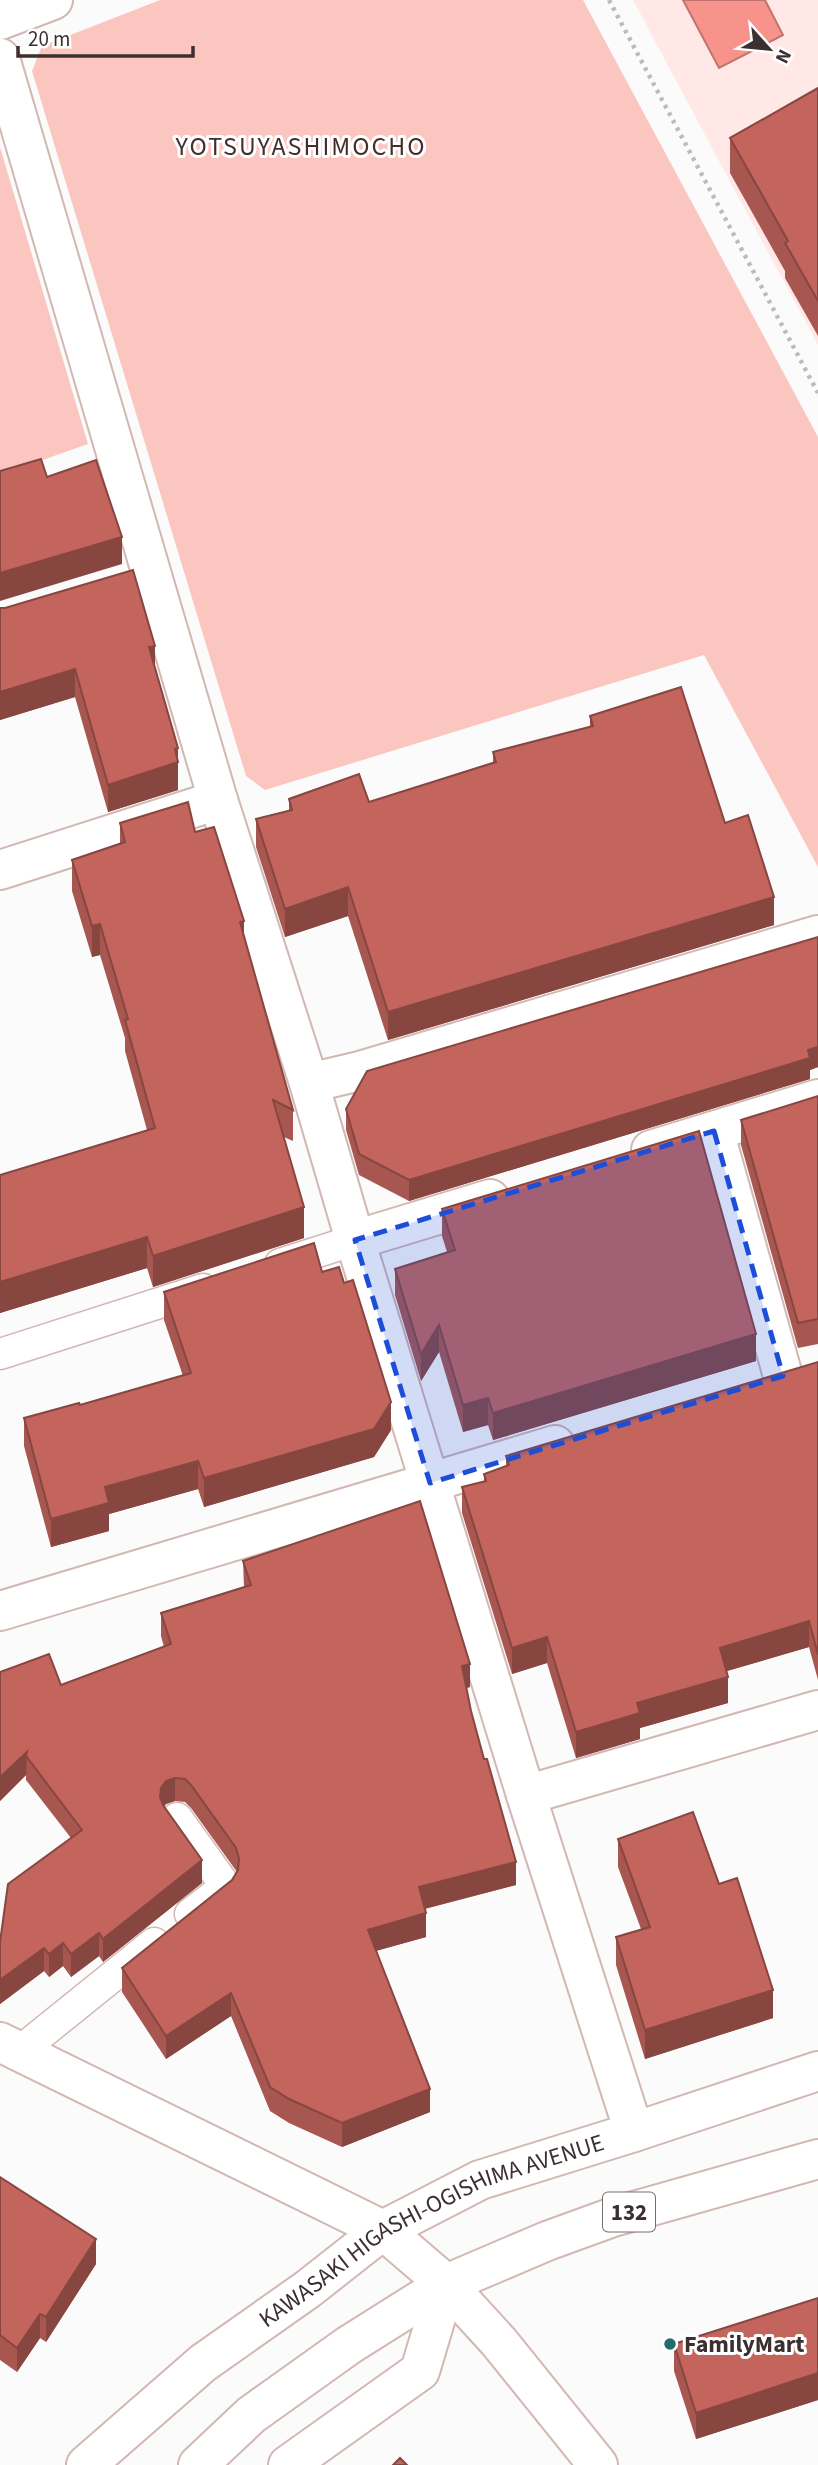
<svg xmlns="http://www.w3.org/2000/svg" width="818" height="2465" font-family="'Source Sans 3',sans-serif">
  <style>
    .built { fill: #ffe8e5 }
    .green { fill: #fcc6c0 }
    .water { fill: #f7938a; stroke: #bf756f; stroke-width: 2 }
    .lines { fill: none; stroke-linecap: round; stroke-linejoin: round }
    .service-casing { stroke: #d3b7b3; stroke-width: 33 }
    .minor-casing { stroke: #d3b7b3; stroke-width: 42 }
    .tertiary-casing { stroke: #d3b7b3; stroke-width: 42 }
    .trunk-casing { stroke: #d3b7b3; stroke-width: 42 }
    .path { stroke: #bebbba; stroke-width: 4.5; stroke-dasharray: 3.5 5; stroke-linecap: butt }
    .service { stroke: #fff; stroke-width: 30 }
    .minor { stroke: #fff; stroke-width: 38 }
    .tertiary { stroke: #fff; stroke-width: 38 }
    .trunk { stroke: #fff; stroke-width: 38 }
    .wall { fill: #a85650 }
    .shaded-wall { fill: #884641 }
    .building { fill: #c3645d; stroke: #884641; stroke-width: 2 }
    .marked { fill: #1d4ed8; fill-opacity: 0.2; stroke: #1d4ed8; stroke-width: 5; stroke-dasharray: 14 9; stroke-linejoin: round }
    .poi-dot { fill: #226d6a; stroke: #fff; stroke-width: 2.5 }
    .labels { text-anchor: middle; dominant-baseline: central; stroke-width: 6; stroke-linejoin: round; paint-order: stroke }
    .shield { fill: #fff; stroke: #766e6d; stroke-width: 2 }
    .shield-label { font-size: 23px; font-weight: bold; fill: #3b302f }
    .street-label { font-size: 24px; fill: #3b302f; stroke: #fff }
    .poi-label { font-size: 24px; font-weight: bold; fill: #3b302f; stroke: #fff; text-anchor: start }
    .neighbourhood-label { font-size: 26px; letter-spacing: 2px; fill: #442e2c; stroke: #fff }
  </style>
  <rect width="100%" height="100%" fill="#fbfbfb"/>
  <polygon class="built" points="633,0 818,0 818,345 727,176"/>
  <g class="green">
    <polygon points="160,0 583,0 818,437 818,867 704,655 265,790 246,776 32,71 42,46"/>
    <polygon points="0,147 88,444 0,475"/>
  </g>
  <polygon class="water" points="683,0 765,0 783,35 719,68"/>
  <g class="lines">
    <defs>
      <g id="service">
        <polyline points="280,1264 355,1240"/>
        <polyline points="0,1354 203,1289"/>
        <polyline points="177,1818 222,1881 221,1890 190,1914"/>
        <polyline points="20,2051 154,1943"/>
      </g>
      <g id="minor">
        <polyline points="0,20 53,0"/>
        <polyline points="0,58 218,800 309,1083 355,1240 526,1795 634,2132"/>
        <polyline points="0,870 218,800"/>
        <polyline points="309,1083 360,1071 818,935"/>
        <polyline points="714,1131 783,1376"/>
        <polyline points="651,1150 818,1099"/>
        <polyline points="355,1240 490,1199"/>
        <polyline points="0,1611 555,1445"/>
        <polyline points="526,1795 818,1710"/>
        <polyline points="288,2465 420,2371 446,2284"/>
      </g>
      <polyline id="tertiary" points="0,2042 383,2230 446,2284 499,2342 598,2465"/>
      <g id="trunk">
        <path id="s1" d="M86,2465L203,2363L308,2289L383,2230L480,2180L634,2132L818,2071"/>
        <polyline points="198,2465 251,2415 349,2345 446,2284 547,2241 613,2217 818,2159"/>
      </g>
    </defs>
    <use href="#service" class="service-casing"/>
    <use href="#minor" class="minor-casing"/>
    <use href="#tertiary" class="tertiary-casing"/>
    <use href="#trunk" class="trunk-casing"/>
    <polyline class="path" points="609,0 818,393"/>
    <use href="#service" class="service"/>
    <use href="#minor" class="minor"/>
    <use href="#tertiary" class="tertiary"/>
    <use href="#trunk" class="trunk"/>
  </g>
  <g class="wall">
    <polygon points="818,88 818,336 785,278 785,271 730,173 730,138"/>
    <polygon points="0,608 155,668 178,748 178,790 108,812 75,697 0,720"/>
    <polygon points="590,716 725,823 774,925 388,1040 348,916 285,937 256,847 256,819 289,811 289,799 369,802 493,762 493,752 590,727"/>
    <polygon points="120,823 195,832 244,936 293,1110 293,1141 284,1137 304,1238 153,1287 147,1268 0,1313 0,1175 147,1130 125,1051 125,1038 100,955 92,957 72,891 72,860 120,844"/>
    <polygon points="818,937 818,1067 810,1070 810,1079 409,1201 359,1175 346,1130 346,1109"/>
    <polygon points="818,1096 818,1344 798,1348 741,1145 741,1120"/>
    <polygon points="442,1209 756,1361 493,1440 488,1425 463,1432 439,1352 421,1381 395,1295 395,1269 447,1252 442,1236"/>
    <polygon points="322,1272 391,1430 374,1457 204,1507 198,1489 109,1514 109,1531 51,1547 24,1446 24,1418 80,1405 183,1376 164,1320 164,1292"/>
    <polygon points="818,1362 818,1680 809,1647 727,1671 728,1703 640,1728 640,1739 576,1758 547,1663 512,1674 462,1513 462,1487 484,1481 484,1474 506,1466 506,1456"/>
    <polygon points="243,1561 470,1687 466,1688 471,1711 516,1885 425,1909 426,1937 376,1951 430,2112 342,2147 289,2123 270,2111 231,2016 166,2059 122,1992 122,1968 232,1880 237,1872 191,1808 185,1802 175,1801 166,1804 164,1807 202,1883 103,1962 99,1956 71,1977 63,1966 49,1977 44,1971 0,2004 0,1942 71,1838 26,1780 26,1775 0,1801 0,1672 61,1685 164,1647 161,1636 161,1613 244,1587"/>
    <polygon points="618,1839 719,1884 773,2018 645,2059 616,1965 616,1937 641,1929 618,1867"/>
    <polygon points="0,2177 96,2264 46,2342 40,2338 17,2372 0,2360"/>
    <polygon points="818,2298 818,2400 696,2439 674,2371 674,2344"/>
  </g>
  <g class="shaded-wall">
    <polygon points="122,537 122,564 0,601 0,573"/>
    <polygon points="155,646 155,673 149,647"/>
    <polygon points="75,669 75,697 0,720 0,692"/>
    <polygon points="178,748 178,790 108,812 108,785"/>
    <polygon points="348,887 348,916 285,937 285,909"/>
    <polygon points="774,897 774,925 388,1040 388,1012"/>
    <polygon points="244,921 244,952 240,922"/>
    <polygon points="100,924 100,955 92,957 92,926"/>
    <polygon points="818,1047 818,1067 810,1070 810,1079 409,1201 409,1180"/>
    <polygon points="304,1207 304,1238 153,1287 153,1256"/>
    <polygon points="147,1237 147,1268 0,1313 0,1282"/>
    <polygon points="439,1325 439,1352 421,1381 421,1354"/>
    <polygon points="756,1334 756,1361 493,1440 493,1413"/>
    <polygon points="488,1398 488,1425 463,1432 463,1405"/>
    <polygon points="391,1402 391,1430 374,1457 204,1507 204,1478"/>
    <polygon points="198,1461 198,1489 109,1514 109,1531 51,1547 51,1519 105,1487"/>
    <polygon points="809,1621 809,1647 720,1673 720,1648"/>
    <polygon points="547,1637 547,1663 512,1674 512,1648"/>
    <polygon points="470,1664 470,1687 462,1689 462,1666"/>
    <polygon points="728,1677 728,1703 640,1728 640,1739 576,1758 576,1732 637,1703"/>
    <polygon points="27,1752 26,1775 0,1801 0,1777"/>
    <polygon points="175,1778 175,1801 166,1804 161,1811 160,1797 161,1788 166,1781"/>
    <polygon points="202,1860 202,1883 103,1962 103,1939"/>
    <polygon points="516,1862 516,1885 419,1910 419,1887"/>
    <polygon points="426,1913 426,1937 368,1953 368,1930"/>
    <polygon points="99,1933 99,1956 71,1977 71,1954"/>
    <polygon points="63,1943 63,1966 49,1977 49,1954"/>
    <polygon points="44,1948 44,1971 0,2004 0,1980"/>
    <polygon points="773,1990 773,2018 645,2059 645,2030"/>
    <polygon points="231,1993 231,2016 166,2059 166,2036"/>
    <polygon points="430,2089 430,2112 342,2147 342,2123"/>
    <polygon points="96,2239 96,2264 46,2342 46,2317"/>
    <polygon points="40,2314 40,2338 17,2372 17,2348"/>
    <polygon points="818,2373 818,2400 696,2439 696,2413"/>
  </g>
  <g class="building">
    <polygon points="818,88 818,301 785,243 788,241 730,138"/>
    <polygon points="41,459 47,477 96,460 122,537 0,573 0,471"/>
    <polygon points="133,570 155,646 149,647 178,748 175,749 178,762 108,785 75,669 0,692 0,608 5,608"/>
    <polygon points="681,687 725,823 748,815 774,897 388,1012 348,887 285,909 256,819 292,810 289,799 359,774 369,802 496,762 493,752 593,726 590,716"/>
    <polygon points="188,802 195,832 214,827 244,921 240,922 293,1110 273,1100 304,1207 153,1256 147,1237 0,1282 0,1175 155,1128 125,1020 128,1019 100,924 92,926 72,860 125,842 120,823"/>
    <polygon points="818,937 818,1047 808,1050 810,1058 409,1180 359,1154 346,1109 367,1071"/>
    <polygon points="818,1096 818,1319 798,1323 741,1120"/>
    <polygon points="699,1131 756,1334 493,1413 488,1398 463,1405 439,1325 421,1354 395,1269 455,1250 442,1209"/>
    <polygon points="314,1243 322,1272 339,1267 344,1283 353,1280 391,1402 374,1429 204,1478 198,1461 105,1487 109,1503 51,1519 24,1418 79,1403 80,1405 191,1373 164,1292"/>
    <polygon points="818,1362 818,1655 809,1621 720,1648 728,1677 637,1703 640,1713 576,1732 547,1637 512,1648 462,1487 486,1481 484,1474 509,1465 506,1456"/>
    <polygon points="420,1501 470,1664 462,1666 471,1711 484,1759 487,1759 516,1862 419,1887 426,1913 368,1930 430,2089 342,2123 289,2099 270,2087 231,1993 166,2036 122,1968 232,1880 238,1870 239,1859 236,1848 191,1785 185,1779 175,1778 166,1781 161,1788 160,1797 163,1805 202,1860 103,1939 99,1933 71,1954 63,1943 49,1954 44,1948 0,1980 0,1942 8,1884 82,1830 26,1756 27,1752 0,1777 0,1672 49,1654 61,1685 171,1644 161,1613 251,1585 243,1561"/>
    <polygon points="693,1812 719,1884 737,1878 773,1990 645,2030 616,1937 650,1927 618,1839"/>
    <polygon points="0,2177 96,2239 46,2317 40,2314 17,2348 0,2335"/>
    <polygon points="818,2298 818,2373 696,2413 674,2344"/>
    <polygon points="400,2458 407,2465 393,2465"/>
  </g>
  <path class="marked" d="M714,1131L783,1376L430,1483L355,1240Z"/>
  <circle class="poi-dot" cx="670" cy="2344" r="7"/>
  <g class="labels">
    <rect class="shield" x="603" y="2192.5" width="52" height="39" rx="5"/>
    <g class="shield-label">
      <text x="629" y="2212">132</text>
    </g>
    <g class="street-label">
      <text stroke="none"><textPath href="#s1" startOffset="422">KAWASAKI HIGASHI-OGISHIMA AVENUE</textPath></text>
    </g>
    <g class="poi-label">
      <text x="684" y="2344">FamilyMart</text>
    </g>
    <g class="neighbourhood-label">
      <text x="301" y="146">YOTSUYASHIMOCHO</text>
    </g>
  </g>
  <g transform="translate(769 49) rotate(117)" stroke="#ffffff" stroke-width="5" paint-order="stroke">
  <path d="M0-5L12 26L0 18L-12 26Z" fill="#3b302f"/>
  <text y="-10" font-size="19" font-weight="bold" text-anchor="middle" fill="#3b302f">N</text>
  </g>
  <path d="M18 46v10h175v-10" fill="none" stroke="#3b302f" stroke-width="3.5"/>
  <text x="28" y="46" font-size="21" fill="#3b302f" stroke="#ffffff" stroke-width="5" paint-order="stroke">20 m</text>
</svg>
